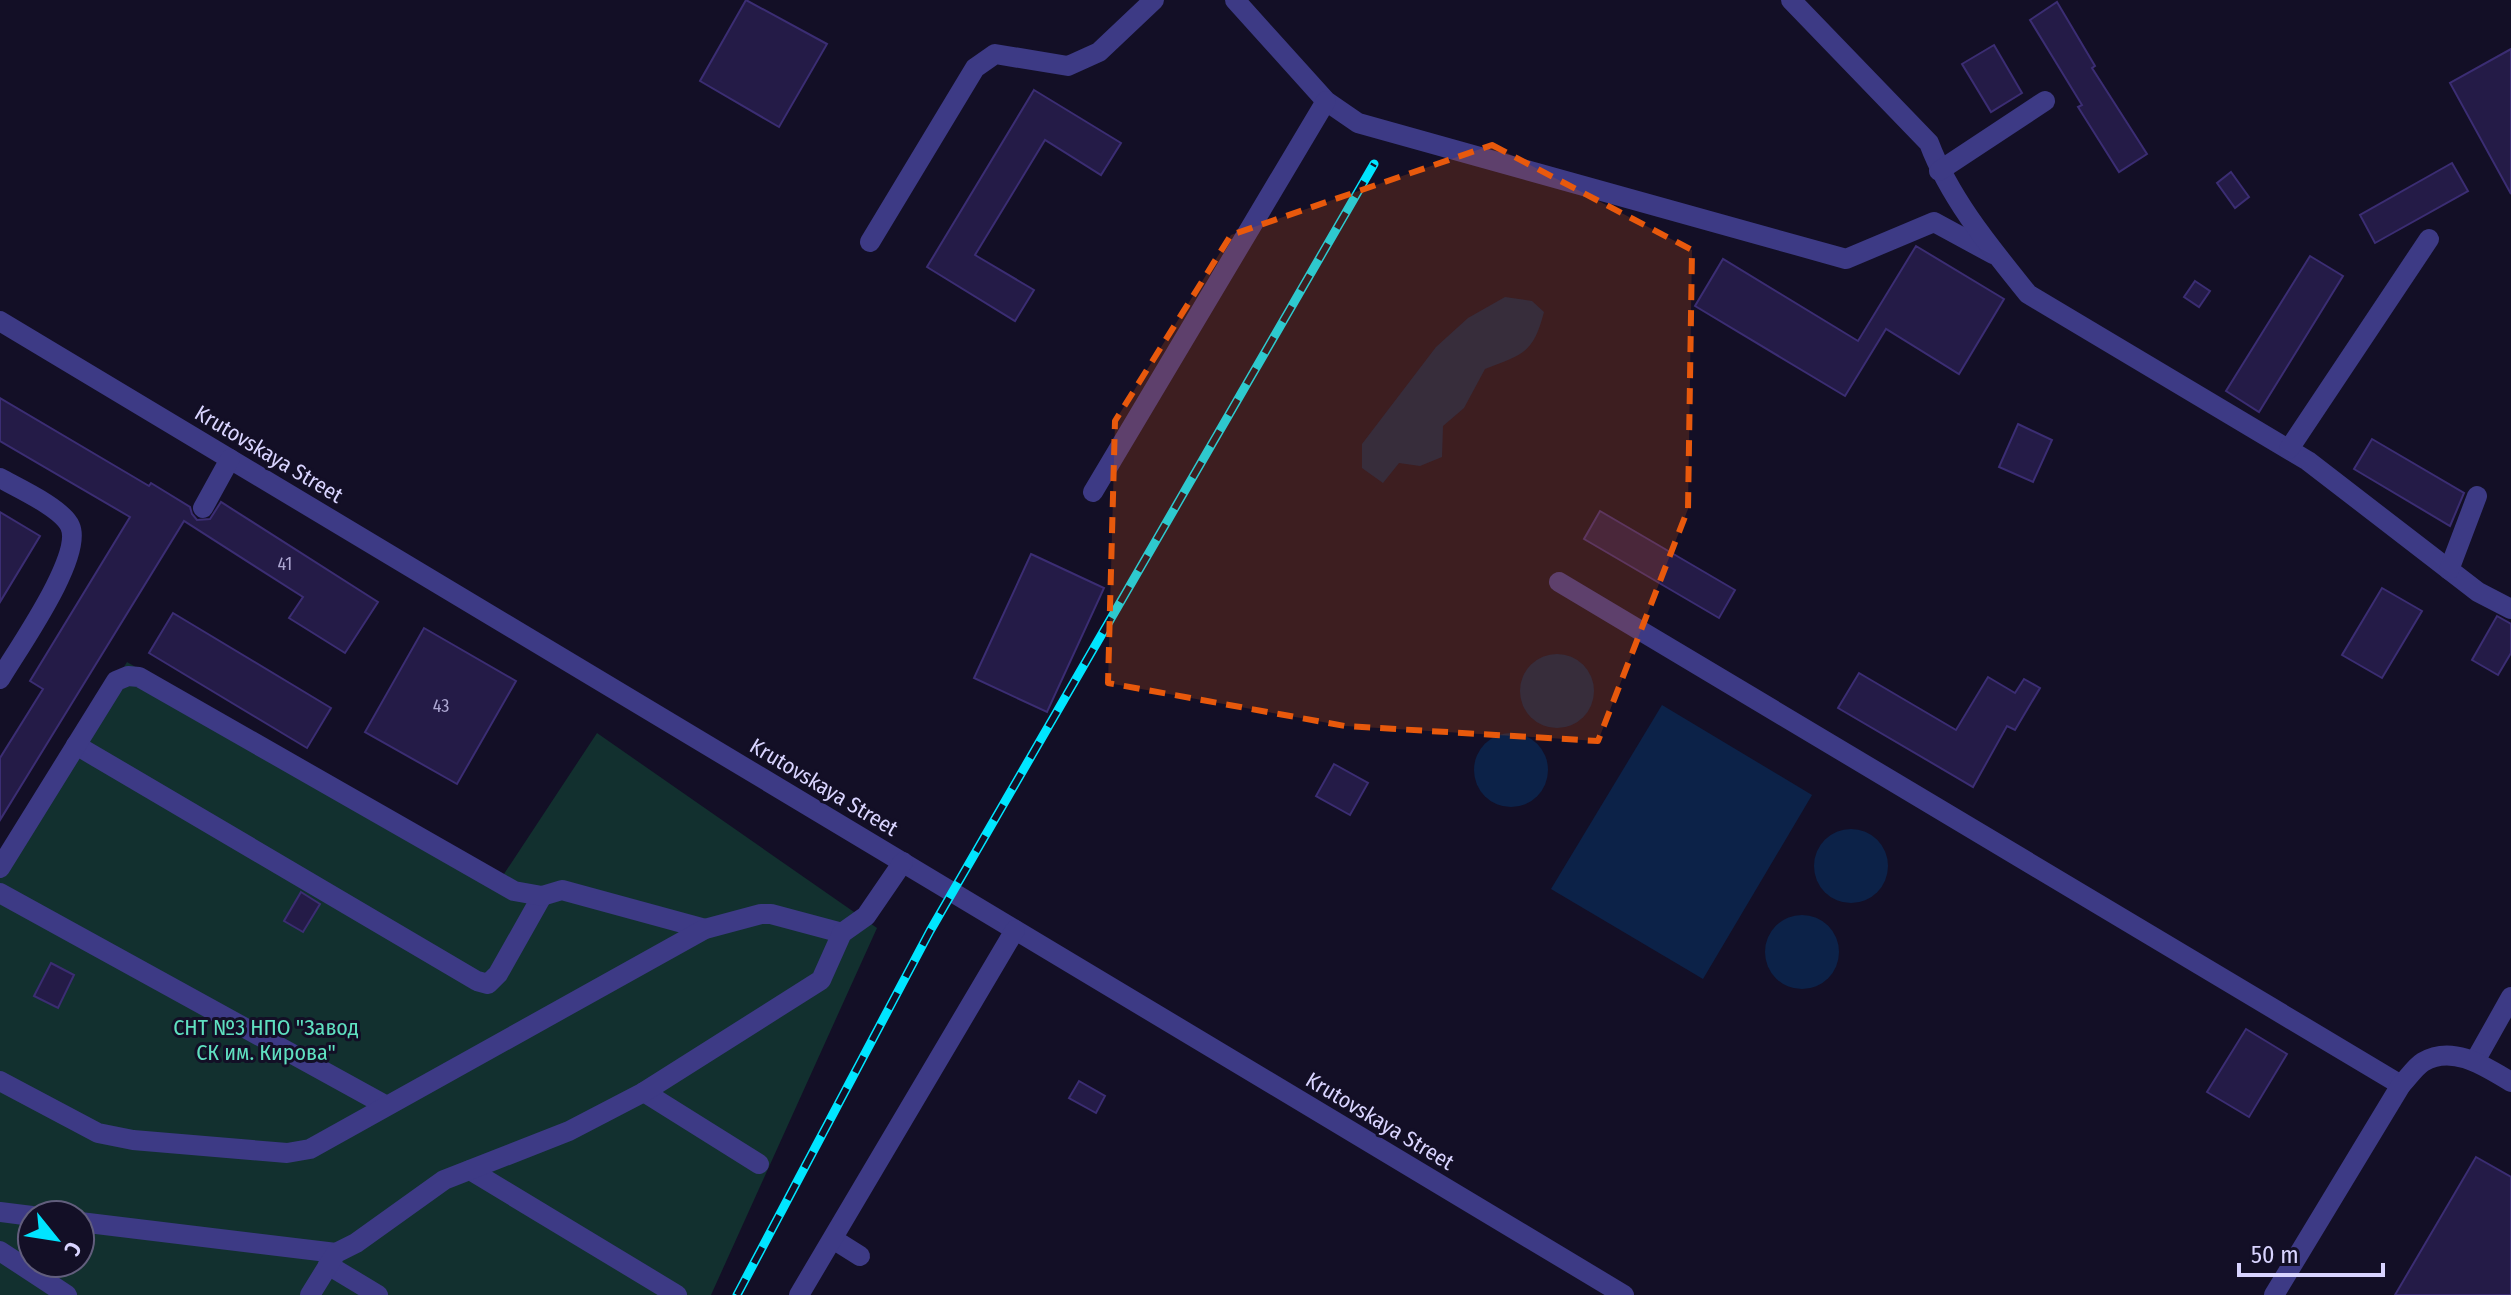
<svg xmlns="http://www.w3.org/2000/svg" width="2511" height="1295" font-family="'Fira Sans Condensed',sans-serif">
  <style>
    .green { fill: #12302f; fill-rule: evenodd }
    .water { fill: #0c2248 }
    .building { fill: #241b47; stroke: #3b2d73; stroke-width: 2 }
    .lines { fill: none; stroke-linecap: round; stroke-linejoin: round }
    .minor { stroke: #3d3a85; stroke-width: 20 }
    .rail-casing { stroke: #00e5ff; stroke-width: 9 }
    .rail { stroke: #130f26; stroke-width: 6; stroke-dasharray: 18; stroke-linecap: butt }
    .marked { fill: #e8590c; fill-opacity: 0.2; stroke: #e8590c; stroke-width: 6; stroke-dasharray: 16 10; stroke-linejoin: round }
    .labels { text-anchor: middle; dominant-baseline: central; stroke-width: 6; stroke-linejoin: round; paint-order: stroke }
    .number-label { font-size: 18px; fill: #aca6d1 }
    .street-label { font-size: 22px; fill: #d9d4ff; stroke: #130f26 }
    .park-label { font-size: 22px; fill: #5fe0c0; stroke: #130f26 }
  </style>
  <rect width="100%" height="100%" fill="#130f26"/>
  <path class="green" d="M127,662L500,880L597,733L877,928L711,1295H0V871ZM32,1215H80V1263H32Z"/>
  <g class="water">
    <path d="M1505,297L1532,301L1544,312C1533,354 1523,354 1485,369L1464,408L1443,426L1442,457L1420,466L1399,463L1383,483L1362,468V444L1436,347L1468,318Z"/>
    <circle cx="1557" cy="691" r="37"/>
    <polygon points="1662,705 1812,795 1703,979 1551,889"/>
    <circle cx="1511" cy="770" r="37"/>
    <circle cx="1851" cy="866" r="37"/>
    <circle cx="1802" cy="952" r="37"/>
  </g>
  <g class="building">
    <polygon points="746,0 827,44 779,127 700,81"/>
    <polygon points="2057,2 2095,66 2092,68 2147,154 2119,172 2078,107 2082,105 2030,20"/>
    <polygon points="1994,45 2022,93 1991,112 1962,64"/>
    <polygon points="2511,49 2511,194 2450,83"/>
    <polygon points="1034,90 1121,143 1101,175 1045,140 975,255 1034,290 1015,321 927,267"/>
    <polygon points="2452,163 2468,191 2375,243 2360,215"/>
    <polygon points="2231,172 2249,197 2235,208 2217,183"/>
    <polygon points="1916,246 2004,299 1959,374 1886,329 1845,396 1695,306 1723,259 1858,341"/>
    <polygon points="2310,256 2343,276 2259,412 2226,391"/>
    <polygon points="2195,281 2210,291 2199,307 2184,297"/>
    <polygon points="0,398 149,486 151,483 190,507 192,514 197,520 210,519 221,502 378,602 345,653 289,618 303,597 184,521 0,820 0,758 43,689 30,681 130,517 0,441"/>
    <polygon points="2018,424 2052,440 2033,482 1999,467"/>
    <polygon points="2372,439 2464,493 2450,526 2354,469"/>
    <polygon points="1600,511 1735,590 1719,618 1584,539"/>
    <polygon points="0,512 40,536 0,602"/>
    <polygon points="1031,554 1104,588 1047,712 974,678"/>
    <polygon points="2382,588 2422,611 2382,678 2342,655"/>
    <polygon points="173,613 331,708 307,748 149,653"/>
    <polygon points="2497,616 2511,624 2511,653 2498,675 2472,660"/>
    <polygon points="424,628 516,681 457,784 365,732"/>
    <polygon points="1859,673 1956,730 1988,677 2015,693 2024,679 2040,688 2015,730 2007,726 1973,787 1838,708"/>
    <polygon points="1334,764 1368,783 1350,815 1316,796"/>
    <polygon points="301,892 320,904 303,932 284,921"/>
    <polygon points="51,963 74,975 58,1008 34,996"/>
    <polygon points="2246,1029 2287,1054 2249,1117 2207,1092"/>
    <polygon points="1079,1081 1105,1096 1096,1113 1069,1098"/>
    <polygon points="2476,1157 2511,1177 2511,1295 2395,1295"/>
  </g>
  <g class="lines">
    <g class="minor">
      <polyline points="1235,0 1326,101 1358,123 1846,259 1934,222 1993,254"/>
      <path d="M1791,0L1929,143C1950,199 1991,248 2028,294L2308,461L2478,592L2511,609"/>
      <polyline points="1939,171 2045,101"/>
      <polyline points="870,242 975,68 995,54 1068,66 1099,52 1154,0"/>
      <polyline points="0,321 1624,1295"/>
      <polyline points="2289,449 2429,239"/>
      <path d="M0,478C18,488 62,508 70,526C84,556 17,650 0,679"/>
      <polyline points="1093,492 1326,101"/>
      <polyline points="203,508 230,459"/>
      <polyline points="2449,570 2477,496"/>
      <polyline points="1559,582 2401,1085"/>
      <polyline points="76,745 477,981 488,984 498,974 542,896"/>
      <polyline points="0,868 116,681 128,676 139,677 514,891 542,896 562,890 705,929"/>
      <polyline points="0,893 385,1105"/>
      <polyline points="2475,1061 2511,997"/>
      <polyline points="0,1081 98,1133 133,1140 287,1153 310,1149 705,929 761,914 771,914 842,933"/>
      <polyline points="644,1092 759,1164"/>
      <polyline points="470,1170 677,1295"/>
      <polyline points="0,1212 32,1216"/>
      <polyline points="80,1222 336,1253"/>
      <polyline points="833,1239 860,1256"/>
      <polyline points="0,1251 67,1295"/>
      <polyline points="328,1265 378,1295"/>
      <polyline points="310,1295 336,1253 356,1243 444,1180 569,1131 644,1092 821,980 842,933 866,916 903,862"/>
      <polyline points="799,1295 1015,930"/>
      <path d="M2274,1295L2401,1085C2408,1078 2415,1067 2423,1062C2453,1044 2486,1067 2511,1082"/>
    </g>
    <defs>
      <polyline id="rail" points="737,1295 930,931 1374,164"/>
    </defs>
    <use href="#rail" class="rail-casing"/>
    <use href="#rail" class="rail"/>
  </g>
  <path class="marked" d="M1492,145L1692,250L1688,509L1598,741L1345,726L1108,683L1115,421L1231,235Z"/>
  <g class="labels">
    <g class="number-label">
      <text x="285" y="564">41</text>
      <text x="441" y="706">43</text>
    </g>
    <g class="street-label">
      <text transform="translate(269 454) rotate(31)">Krutovskaya Street</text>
      <text transform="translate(824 787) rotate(31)">Krutovskaya Street</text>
      <text transform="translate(1380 1121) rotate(31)">Krutovskaya Street</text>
    </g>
    <g class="park-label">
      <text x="266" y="1027">СНТ №3 НПО "Завод<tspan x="266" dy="25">СК им. Кирова"</tspan></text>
    </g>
  </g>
  <g transform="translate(56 1239) rotate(120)"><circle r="38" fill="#130f26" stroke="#625e7d" stroke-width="2"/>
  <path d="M0-6L14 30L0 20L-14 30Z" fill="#00e5ff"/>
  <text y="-12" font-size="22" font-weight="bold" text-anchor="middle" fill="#d9d4ff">С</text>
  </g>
  <path d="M2239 1263v12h144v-12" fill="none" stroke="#d9d4ff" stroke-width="4"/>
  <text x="2251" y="1263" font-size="24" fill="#d9d4ff" stroke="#130f26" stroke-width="6" paint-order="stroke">50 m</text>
</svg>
